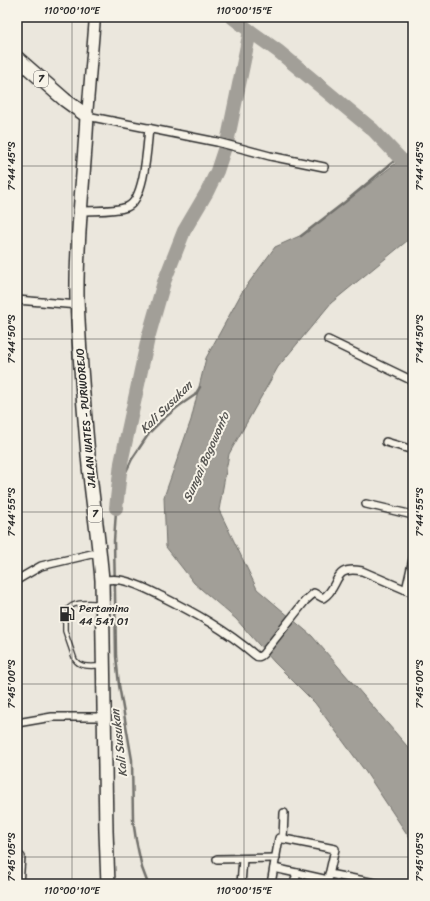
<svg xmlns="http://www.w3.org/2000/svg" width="430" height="901" font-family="Sriracha,sans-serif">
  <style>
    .water { fill: #a29f98; stroke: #72716c }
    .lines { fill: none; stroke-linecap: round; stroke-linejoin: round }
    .stream { stroke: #72716c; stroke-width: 2.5 }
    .river { stroke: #a29f98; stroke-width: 14 }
    .lane-casing { stroke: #2b2b2b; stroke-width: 6 }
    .street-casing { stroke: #2b2b2b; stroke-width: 10 }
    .secondary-casing { stroke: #2b2b2b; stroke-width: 13 }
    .highway-casing { stroke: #2b2b2b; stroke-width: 16 }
    .lane { stroke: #f7f3e8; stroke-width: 3.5 }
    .street { stroke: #f7f3e8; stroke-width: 7 }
    .secondary { stroke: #f7f3e8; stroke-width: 10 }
    .highway { stroke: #f7f3e8; stroke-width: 13 }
    .ticks { fill: none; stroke: #2b2b2b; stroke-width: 1; stroke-opacity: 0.45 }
    .labels { text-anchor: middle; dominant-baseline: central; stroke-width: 4; stroke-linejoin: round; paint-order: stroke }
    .shield { fill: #f7f3e8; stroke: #686764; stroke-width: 1 }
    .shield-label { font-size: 10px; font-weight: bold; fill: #2b2b2b }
    .street-label { font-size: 11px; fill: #2b2b2b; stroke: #f7f3e8 }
    .poi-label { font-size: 11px; fill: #2b2b2b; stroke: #f7f3e8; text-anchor: start }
    .water-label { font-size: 12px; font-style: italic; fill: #555451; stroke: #f7f3e8 }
    .neatline { fill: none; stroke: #2b2b2b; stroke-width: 1.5 }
    .ticks-label { font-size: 10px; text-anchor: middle; fill: #2b2b2b }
  </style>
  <rect width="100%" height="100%" fill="#ebe7dd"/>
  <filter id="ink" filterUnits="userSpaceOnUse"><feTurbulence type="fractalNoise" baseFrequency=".025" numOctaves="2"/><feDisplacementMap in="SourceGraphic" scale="8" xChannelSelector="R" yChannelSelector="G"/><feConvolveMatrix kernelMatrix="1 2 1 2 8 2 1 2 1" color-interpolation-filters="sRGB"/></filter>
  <g filter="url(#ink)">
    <polygon class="water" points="413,150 413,236 331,303 278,367 229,454 219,510 257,589 312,636 413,753 413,843 365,771 315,703 274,662 236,619 194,583 166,547 164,497 191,420 206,358 242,292 275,247 304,234"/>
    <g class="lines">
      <g class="stream">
        <polyline points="301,236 345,202 399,157"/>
        <polyline points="148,884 142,868 136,840 133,820 132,760 119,685 116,656 115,593 114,541 116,511 124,476 132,459 150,432 162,420 179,406 195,395 200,387"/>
      </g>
      <g class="river">
        <polyline points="232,17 250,31"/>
        <polyline points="116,508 121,463 148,338 164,282 184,231 207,192 217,171 228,138 250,31 278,51 373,130 413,172"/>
      </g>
      <defs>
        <g id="lane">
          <path d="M68,609C74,601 89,603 99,603"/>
          <path d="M65,621V631L75,660C81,668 91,666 100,666"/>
        </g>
        <g id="street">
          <polyline points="87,116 217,142 240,148 270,156 324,167"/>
          <path d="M80,211C95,210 113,212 127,207C145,200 147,146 149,128"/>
          <polyline points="17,300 78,305"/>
          <polyline points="328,340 413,381"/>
          <polyline points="386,442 413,450"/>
          <polyline points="366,504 413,515"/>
          <polyline points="17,580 41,566 100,552"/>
          <path d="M102,580C108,580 114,579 120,580C134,582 149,590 161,596C195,613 226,630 255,655C258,658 261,656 263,654L305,601L314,593L323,598C341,587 331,565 362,571L413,593"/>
          <polyline points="406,590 413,559"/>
          <polyline points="17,723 52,717 104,717"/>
          <polyline points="283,839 284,813"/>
          <polyline points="217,859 276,858"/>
          <polyline points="274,868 328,880"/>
          <polyline points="329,874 380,884"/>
          <polyline points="19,884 21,857"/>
          <polyline points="241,884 243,859"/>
          <polyline points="271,884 279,838 335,849 327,884"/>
          <polyline points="294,884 297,873"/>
        </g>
        <polyline id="secondary" points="87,116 95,17"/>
        <path id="highway" d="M17,58L65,100L87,116C84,176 76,237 77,297C79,354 84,410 89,466C93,504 99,542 102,580L106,831L108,884"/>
      </defs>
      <use href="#lane" class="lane-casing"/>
      <use href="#street" class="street-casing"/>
      <use href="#secondary" class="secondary-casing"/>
      <use href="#highway" class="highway-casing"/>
      <use href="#lane" class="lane"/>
      <use href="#street" class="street"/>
      <use href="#secondary" class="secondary"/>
      <use href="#highway" class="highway"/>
    </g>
  </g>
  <path class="ticks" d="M72,17V884M244,17V884M17,166H413M17,339H413M17,512H413M17,684H413M17,857H413"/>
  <defs>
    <symbol id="fuel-bare" viewBox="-9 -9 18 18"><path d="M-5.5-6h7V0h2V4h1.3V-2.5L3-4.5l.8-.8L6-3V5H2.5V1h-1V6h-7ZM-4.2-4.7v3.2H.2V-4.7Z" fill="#2b2b2b" stroke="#f7f3e8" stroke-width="2.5" paint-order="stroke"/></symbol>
  </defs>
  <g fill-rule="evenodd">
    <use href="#fuel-bare" x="56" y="603" width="22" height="22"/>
  </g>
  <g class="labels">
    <g class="shield">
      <rect x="34" y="71" width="14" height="16" rx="3"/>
      <rect x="88" y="506" width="14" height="16" rx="3"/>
    </g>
    <g class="shield-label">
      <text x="41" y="79">7</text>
      <text x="95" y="514">7</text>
    </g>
    <g class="street-label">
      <text transform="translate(86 418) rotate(-95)">JALAN WATES - PURWOREJO</text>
    </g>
    <g class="poi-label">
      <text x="79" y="608">Pertamina<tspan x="79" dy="13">44 541 01</tspan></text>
    </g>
    <g class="water-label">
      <text transform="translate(166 407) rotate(-45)">Kali Susukan</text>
      <text transform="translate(206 457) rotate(-66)">Sungai Bogowonto</text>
      <text transform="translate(119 743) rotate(-97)">Kali Susukan</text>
    </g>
  </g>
  <rect width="430" height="901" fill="none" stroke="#f7f3e8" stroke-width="44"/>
  <rect x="22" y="22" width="386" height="857" class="neatline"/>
  <g class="ticks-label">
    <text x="72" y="14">110°00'10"E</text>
    <text x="244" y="14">110°00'15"E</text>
    <text transform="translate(11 166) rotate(-90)" y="4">7°44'45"S</text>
    <text transform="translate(419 166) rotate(-90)" y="4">7°44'45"S</text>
    <text transform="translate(11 339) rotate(-90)" y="4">7°44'50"S</text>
    <text transform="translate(419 339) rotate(-90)" y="4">7°44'50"S</text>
    <text transform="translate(11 512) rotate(-90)" y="4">7°44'55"S</text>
    <text transform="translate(419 512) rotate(-90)" y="4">7°44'55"S</text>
    <text transform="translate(11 684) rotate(-90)" y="4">7°45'00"S</text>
    <text transform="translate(419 684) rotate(-90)" y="4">7°45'00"S</text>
    <text transform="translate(11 857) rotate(-90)" y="4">7°45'05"S</text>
    <text transform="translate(419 857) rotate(-90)" y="4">7°45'05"S</text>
    <text x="72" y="894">110°00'10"E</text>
    <text x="244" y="894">110°00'15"E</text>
  </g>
</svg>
